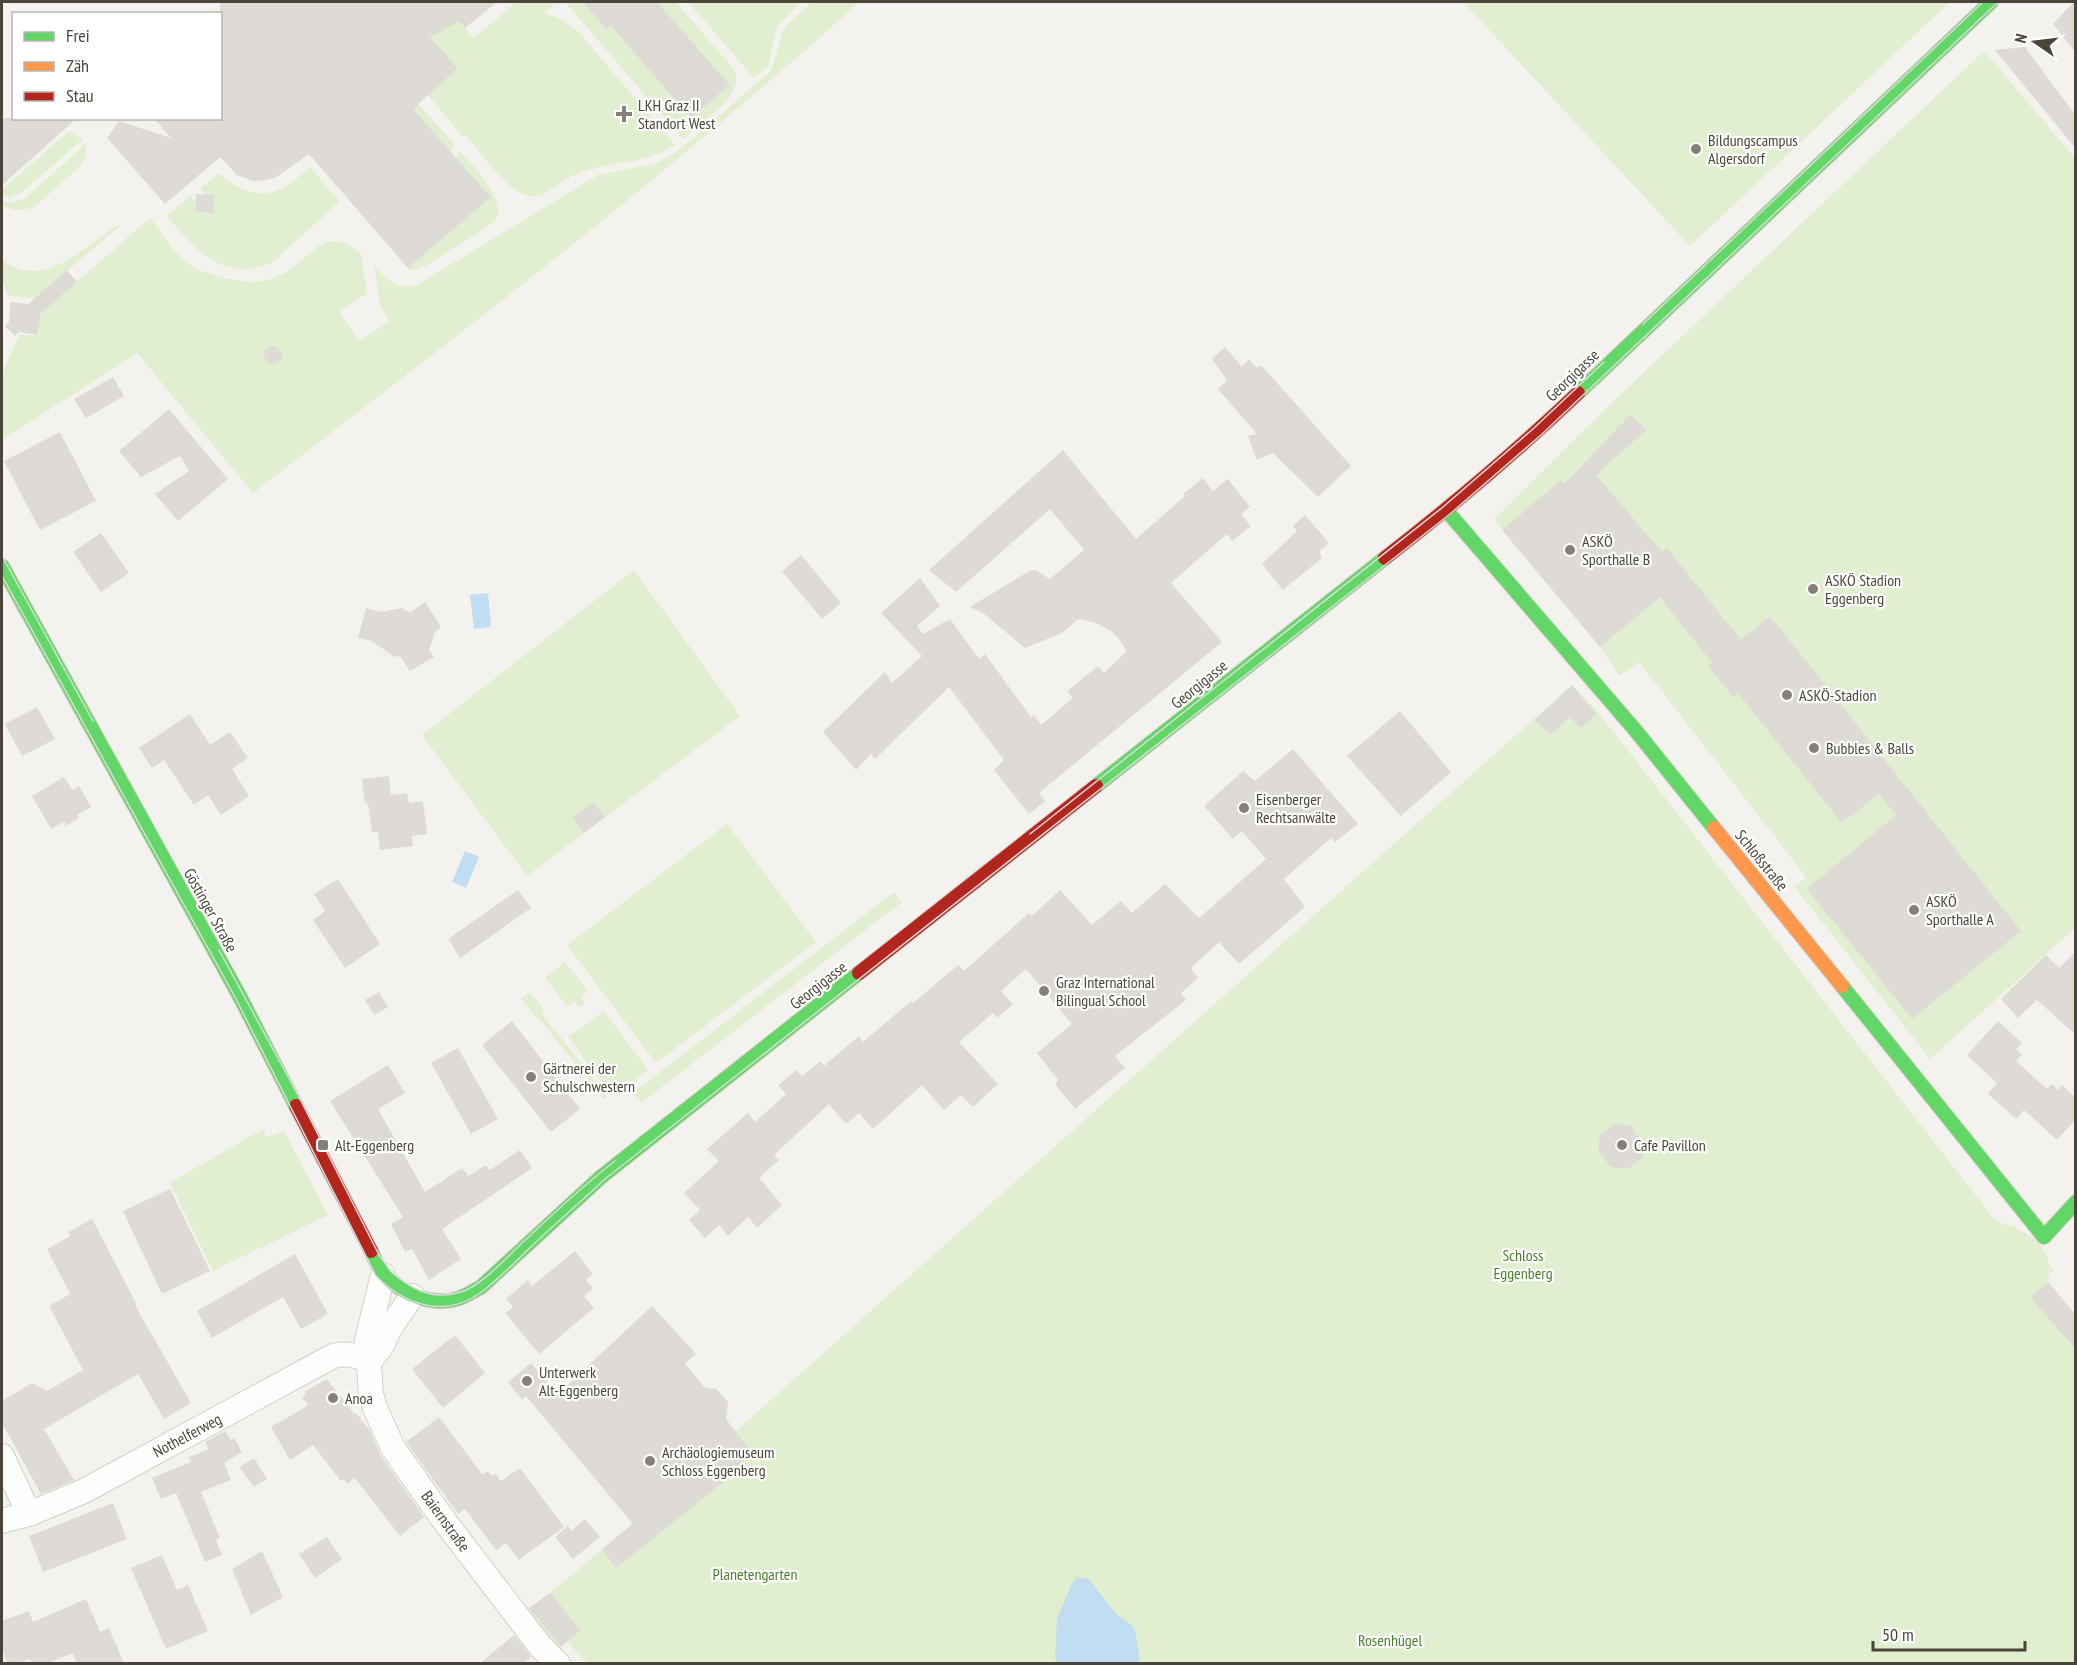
<svg xmlns="http://www.w3.org/2000/svg" width="2077" height="1665" font-family="'PT Sans Narrow',sans-serif">
  <style>
    .green { fill: #e1eecf }
    .water { fill: #c0ddf1 }
    .building { fill: #dedbd6 }
    .lines { fill: none; stroke-linecap: round; stroke-linejoin: round }
    .street-casing { stroke: #d2d0cb; stroke-width: 26 }
    .fast-casing { stroke: #d3cfc5; stroke-width: 16 }
    .slow-casing { stroke: #d3cfc5; stroke-width: 16 }
    .jam-casing { stroke: #d3cfc5; stroke-width: 16 }
    .street { stroke: #fdfdfc; stroke-width: 24 }
    .fast { stroke: #63d668; stroke-width: 14 }
    .slow { stroke: #ff974d; stroke-width: 14 }
    .jam { stroke: #b3261e; stroke-width: 14 }
    .tram { stroke: #dbdbda; stroke-width: 1.5 }
    .poi-dot { fill: #868178; stroke: #fff; stroke-width: 2 }
    .labels { text-anchor: middle; dominant-baseline: central; stroke-width: 4.5; stroke-linejoin: round; paint-order: stroke }
    .poi-label { font-size: 16px; fill: #4b4439; stroke: #fff; text-anchor: start }
    .street-label { font-size: 16px; fill: #4b4439; stroke: #fff }
    .park-label { font-size: 16px; fill: #4a7f2a; stroke: #fff }
  </style>
  <rect width="100%" height="100%" fill="#f4f2ee"/>
  <g class="green">
    <path d="M418,2H420L439,27L444,29L450,24L447,8L474,38L516,2H552L554,4L545,14L559,18L578,31L675,145C643,166 607,160 574,175C560,181 545,200 528,196C507,191 480,152 466,135L463,137L427,94L458,68L418,23L412,5Z"/>
    <path d="M565,2H583L607,30L611,26L691,118L730,85L657,2H676L733,68C736,74 738,80 735,86C729,104 697,126 683,139Z"/>
    <polygon points="688,2 801,2 778,25 768,66 754,78"/>
    <path d="M812,2H859C816,42 771,80 726,118C573,249 412,370 253,493L137,353L2,440V374L19,335H37L41,313L150,218C163,233 172,252 189,264C202,274 234,281 251,282C261,283 278,277 286,272C316,253 324,225 361,253L367,293L339,312L359,341L390,321L380,306L374,265C389,281 395,290 417,285L598,175L654,164L668,157L683,147L771,71L782,33L787,25Z"/>
    <polygon points="1463,2 1950,2 1690,246"/>
    <polygon points="1984,51 2075,158 2075,928 1930,1059 1794,886 1807,878 1639,662 1619,676 1600,647 1494,519 1622,393"/>
    <polygon points="407,98 419,105 454,144 454,147 450,151 405,100"/>
    <polygon points="69,131 83,139 21,193 10,198 2,194 2,186 4,188"/>
    <polygon points="86,144 86,156 77,169 33,208 16,210 2,206 2,201 9,203 24,199"/>
    <path d="M460,152C472,163 508,201 496,218C487,229 462,243 450,250C438,257 423,271 409,270L408,268L491,197L456,158Z"/>
    <path d="M310,166L339,202L273,262C226,285 195,250 167,216L190,196L196,202L195,211L213,214L214,196L205,195L200,189L219,173C237,192 265,201 288,185C296,180 303,172 310,166Z"/>
    <path d="M117,225L120,226L35,298L9,296L2,280V260C43,291 84,248 117,225Z"/>
    <polygon points="634,570 740,716 527,876 422,735"/>
    <path d="M1572,685L1598,712L1995,1220L2011,1227L2012,1225L2016,1226V1229C2036,1237 2046,1246 2050,1268L2053,1269L2052,1273H2049L2048,1282L2075,1315V1663L589,1664L573,1648L568,1641L559,1648L525,1611L550,1593L633,1523Z"/>
    <polygon points="727,824 816,942 656,1063 567,945"/>
    <polygon points="894,892 902,902 641,1103 633,1093"/>
    <polygon points="565,962 588,991 581,997 585,1003 579,1008 574,1001 568,1007 545,978"/>
    <polygon points="530,992 545,1011 542,1014 607,1096 603,1099 538,1017 536,1018 521,998"/>
    <polygon points="604,1011 648,1070 612,1096 568,1037"/>
    <polygon points="263,1129 266,1137 284,1131 328,1215 213,1271 170,1183"/>
  </g>
  <g class="water">
    <polygon points="488,593 491,627 474,629 470,595"/>
    <polygon points="465,851 479,857 466,888 452,882"/>
    <polygon points="1077,1577 1089,1579 1115,1613 1134,1627 1140,1658 1138,1663 1058,1663 1055,1658 1057,1618 1073,1582"/>
  </g>
  <g class="building">
    <polygon points="220,2 497,2 465,28 459,21 430,37 458,68 413,109 491,197 408,268 309,154 275,178 265,180 253,181 237,175 220,157 165,204 107,138 119,121 171,138 154,118 220,118"/>
    <polygon points="583,2 657,2 730,85 691,118 611,26 607,30"/>
    <polygon points="2074,2 2076,2 2076,53 2053,24"/>
    <polygon points="2025,47 2076,116 2076,149 1995,50"/>
    <polygon points="2,118 77,118 2,185"/>
    <polygon points="196,194 214,195 214,214 195,211"/>
    <polygon points="67,270 77,282 41,313 37,335 19,332 15,336 5,326 9,322 10,302 28,304"/>
    <circle cx="273" cy="355" r="9"/>
    <polygon points="1225,347 1242,367 1249,359 1257,368 1261,365 1351,466 1318,497 1273,453 1257,460 1248,436 1257,434 1218,389 1227,380 1212,359"/>
    <polygon points="113,377 124,396 86,418 74,399"/>
    <polygon points="169,409 228,479 178,521 155,494 189,471 180,456 141,477 119,451"/>
    <polygon points="1631,414 1646,430 1596,475 1662,552 1667,548 1741,640 1770,616 2021,931 1912,1019 1807,889 1896,815 1879,794 1842,823 1738,693 1733,697 1708,666 1712,663 1660,597 1600,647 1502,530 1561,480 1564,484"/>
    <polygon points="60,432 96,501 40,530 4,461"/>
    <polygon points="1063,450 1136,539 1185,496 1183,494 1203,478 1213,491 1228,479 1250,507 1241,514 1251,526 1232,541 1227,534 1171,583 1222,642 1039,793 1045,801 1029,814 994,770 1004,760 949,687 875,759 871,754 856,770 823,732 885,672 892,683 922,656 881,613 920,578 940,606 917,626 923,634 950,619 979,659 985,654 1031,717 1034,715 1041,725 1073,698 1067,691 1098,666 1104,673 1127,651 1119,639 1111,631 1096,623 1078,619 1062,633 1025,648 983,613 970,607 1029,571 1036,570 1050,579 1084,550 1050,509 956,592 929,570"/>
    <polygon points="1305,515 1329,543 1319,552 1322,558 1283,590 1262,564 1297,531 1293,526"/>
    <polygon points="101,533 129,573 101,592 73,552"/>
    <polygon points="801,555 841,603 822,619 782,571"/>
    <polygon points="425,602 441,627 435,632 429,650 434,657 410,671 401,657 393,656 372,641 358,638 366,608 381,612 402,608 410,613"/>
    <polygon points="1572,685 1596,714 1581,728 1570,717 1550,735 1535,720"/>
    <polygon points="37,707 55,739 22,756 5,724"/>
    <polygon points="1400,711 1451,772 1401,816 1347,756"/>
    <polygon points="190,714 210,745 230,732 248,758 232,769 249,796 221,815 208,795 194,805 164,760 152,768 139,748"/>
    <polygon points="1293,749 1358,824 1335,842 1331,838 1284,879 1305,907 1239,964 1219,942 1191,968 1198,978 1181,993 1186,1000 1115,1056 1125,1068 1075,1109 1055,1084 1058,1080 1037,1053 1072,1024 1026,969 1001,991 1013,1004 997,1018 993,1013 959,1042 998,1084 973,1107 961,1095 944,1110 922,1085 873,1129 859,1113 846,1124 829,1104 774,1155 779,1160 759,1178 782,1205 757,1228 748,1217 728,1236 719,1225 705,1238 689,1220 700,1210 684,1193 719,1161 707,1149 748,1113 755,1122 786,1094 778,1085 797,1070 802,1076 820,1061 824,1066 859,1036 863,1042 911,1001 912,1004 958,965 964,971 1029,913 1032,916 1060,890 1092,925 1121,901 1132,913 1165,884 1199,918 1266,859 1242,831 1233,839 1204,806 1243,771 1255,781"/>
    <polygon points="389,776 391,795 407,793 409,803 423,801 427,834 412,836 413,846 380,850 378,832 372,832 368,803 365,804 362,779"/>
    <polygon points="64,777 72,790 79,786 91,807 77,815 79,818 66,826 64,822 51,829 32,796"/>
    <polygon points="593,802 605,817 584,833 573,817"/>
    <polygon points="338,879 380,944 345,968 313,920 325,911 314,894"/>
    <polygon points="518,890 531,908 460,958 448,939"/>
    <polygon points="2076,951 2076,1035 2037,1000 2018,1018 2001,999 2046,955 2059,968"/>
    <polygon points="379,992 388,1007 374,1015 365,1000"/>
    <polygon points="512,1021 580,1109 551,1132 482,1045"/>
    <polygon points="1998,1021 2022,1043 2016,1049 2022,1055 2016,1061 2047,1089 2052,1084 2058,1090 2062,1085 2076,1098 2076,1119 2057,1140 2024,1110 2016,1119 1988,1094 1997,1083 1967,1055"/>
    <polygon points="458,1048 498,1119 471,1134 431,1063"/>
    <polygon points="388,1065 405,1093 378,1109 425,1192 462,1168 469,1176 486,1165 490,1170 520,1150 532,1168 442,1229 461,1259 429,1280 412,1249 405,1252 391,1224 403,1217 330,1101"/>
    <polygon points="1615,1123 1621,1125 1631,1125 1637,1136 1646,1142 1643,1158 1634,1163 1629,1169 1611,1167 1598,1151 1600,1135"/>
    <polygon points="170,1189 210,1271 162,1294 123,1211"/>
    <polygon points="92,1219 136,1303 136,1307 191,1403 164,1419 138,1374 44,1429 74,1480 41,1494 2,1423 2,1401 32,1383 47,1391 83,1370 49,1306 70,1294 47,1249 70,1236 68,1232"/>
    <polygon points="575,1251 593,1274 586,1280 593,1288 584,1296 594,1308 539,1354 505,1313 513,1307 506,1299 528,1280 532,1286"/>
    <polygon points="295,1254 328,1314 301,1329 283,1297 212,1338 197,1311"/>
    <polygon points="2048,1282 2076,1315 2076,1350 2030,1297"/>
    <polygon points="652,1306 696,1354 685,1363 704,1387 716,1389 728,1402 726,1419 751,1452 739,1465 741,1468 616,1568 602,1549 633,1524 526,1396 522,1400 508,1382 531,1363 558,1394"/>
    <polygon points="455,1335 485,1373 443,1408 412,1369"/>
    <polygon points="327,1379 354,1414 356,1413 370,1431 381,1456 424,1517 400,1536 355,1478 347,1484 344,1479 341,1481 313,1445 290,1460 271,1427 309,1405 302,1398 306,1395 304,1392"/>
    <polygon points="439,1417 482,1474 488,1471 492,1476 495,1473 501,1481 520,1468 564,1527 519,1560 506,1543 496,1550 465,1509 458,1514 406,1442"/>
    <polygon points="225,1431 231,1440 234,1438 242,1452 224,1463 231,1480 201,1492 220,1538 216,1540 222,1555 205,1562 176,1493 161,1499 152,1478 191,1462 189,1457 209,1449 205,1442"/>
    <polygon points="254,1458 267,1479 254,1487 239,1467"/>
    <polygon points="113,1503 127,1539 43,1572 29,1536"/>
    <polygon points="585,1519 600,1537 573,1559 555,1537 568,1526 571,1531"/>
    <polygon points="327,1537 342,1559 315,1578 299,1554"/>
    <polygon points="262,1551 283,1597 251,1615 232,1569"/>
    <polygon points="162,1555 177,1590 188,1585 208,1631 166,1649 131,1568"/>
    <polygon points="550,1593 581,1630 561,1647 529,1608"/>
    <polygon points="86,1599 100,1632 109,1628 124,1664 77,1664 73,1653 45,1664 32,1664 30,1659 16,1664 7,1664 2,1647 2,1621 29,1611 33,1622"/>
    <polygon points="514,1635 531,1657 523,1664 479,1664"/>
  </g>
  <g class="lines">
    <defs>
      <g id="street">
        <polyline points="383,1275 367,1340 371,1394 375,1408 393,1448 443,1519 540,1646 558,1664"/>
        <polyline points="370,1361 381,1347 390,1328 412,1296"/>
        <polyline points="2,1456 29,1514"/>
        <path d="M2,1521L29,1514L84,1491L333,1356C347,1352 357,1356 370,1361"/>
      </g>
      <g id="fast">
        <polyline points="1578,393 1991,2"/>
        <polyline points="1446,510 1636,731 1714,828"/>
        <polyline points="2,566 239,995 296,1106"/>
        <polyline points="1096,786 1385,558"/>
        <polyline points="1842,986 2044,1237 2076,1202"/>
        <path d="M371,1251C375,1259 379,1270 385,1276C403,1295 434,1307 460,1298C467,1295 474,1291 481,1287L601,1177L859,973"/>
      </g>
      <polyline id="slow" points="1714,828 1842,986"/>
      <g id="jam">
        <path d="M1385,558C1452,506 1516,452 1578,393"/>
        <polyline points="859,973 1096,786"/>
        <polyline points="296,1106 371,1251"/>
      </g>
    </defs>
    <use href="#street" class="street-casing"/>
    <use href="#fast" class="fast-casing"/>
    <use href="#slow" class="slow-casing"/>
    <use href="#jam" class="jam-casing"/>
    <use href="#street" class="street"/>
    <use href="#fast" class="fast"/>
    <use href="#slow" class="slow"/>
    <use href="#jam" class="jam"/>
    <g class="tram">
      <polyline points="1643,324 1983,2"/>
      <polyline points="2,556 93,721"/>
      <path d="M2,576L235,997L376,1276C406,1306 446,1319 483,1291C501,1277 517,1260 534,1244C557,1222 582,1201 605,1179L1450,514L1541,435L1998,2"/>
      <polyline points="1030,834 1443,507 1534,428 1604,362"/>
      <path d="M219,950L299,1097L379,1255C398,1282 426,1303 461,1292C481,1286 506,1258 522,1243C552,1215 582,1186 615,1161"/>
    </g>
  </g>
  <g class="poi-dot">
    <path d="M621 105h6v6h6v6h-6v6h-6v-6h-6v-6h6z"/>
    <circle cx="1696" cy="149" r="6"/>
    <circle cx="1570" cy="550" r="6"/>
    <circle cx="1813" cy="589" r="6"/>
    <circle cx="1787" cy="695" r="6"/>
    <circle cx="1814" cy="748" r="6"/>
    <circle cx="1244" cy="808" r="6"/>
    <circle cx="1914" cy="910" r="6"/>
    <circle cx="1044" cy="991" r="6"/>
    <circle cx="531" cy="1077" r="6"/>
    <rect x="317" y="1139" width="12" height="12" rx="3"/>
    <circle cx="1622" cy="1145" r="6"/>
    <circle cx="527" cy="1381" r="6"/>
    <circle cx="333" cy="1398" r="6"/>
    <circle cx="650" cy="1461" r="6"/>
  </g>
  <g class="labels">
    <g class="poi-label">
      <text x="638" y="105">LKH Graz II<tspan x="638" dy="18">Standort West</tspan></text>
      <text x="1708" y="140">Bildungscampus<tspan x="1708" dy="18">Algersdorf</tspan></text>
      <text x="1582" y="541">ASKÖ<tspan x="1582" dy="18">Sporthalle B</tspan></text>
      <text x="1825" y="580">ASKÖ Stadion<tspan x="1825" dy="18">Eggenberg</tspan></text>
      <text x="1799" y="695">ASKÖ-Stadion</text>
      <text x="1826" y="748">Bubbles &amp; Balls</text>
      <text x="1256" y="799">Eisenberger<tspan x="1256" dy="18">Rechtsanwälte</tspan></text>
      <text x="1926" y="901">ASKÖ<tspan x="1926" dy="18">Sporthalle A</tspan></text>
      <text x="1056" y="982">Graz International<tspan x="1056" dy="18">Bilingual School</tspan></text>
      <text x="543" y="1068">Gärtnerei der<tspan x="543" dy="18">Schulschwestern</tspan></text>
      <text x="335" y="1145">Alt-Eggenberg</text>
      <text x="1634" y="1145">Cafe Pavillon</text>
      <text x="539" y="1372">Unterwerk<tspan x="539" dy="18">Alt-Eggenberg</tspan></text>
      <text x="345" y="1398">Anoa</text>
      <text x="662" y="1452">Archäologiemuseum<tspan x="662" dy="18">Schloss Eggenberg</tspan></text>
    </g>
    <g class="street-label">
      <text transform="translate(1572 375) rotate(-44)">Georgigasse</text>
      <text transform="translate(1199 684) rotate(-39)">Georgigasse</text>
      <text transform="translate(1762 860) rotate(51)">Schloßstraße</text>
      <text transform="translate(211 910) rotate(61)">Göstinger Straße</text>
      <text transform="translate(818 985) rotate(-38)">Georgigasse</text>
      <text transform="translate(187 1435) rotate(-28)">Nothelferweg</text>
      <text transform="translate(446 1521) rotate(54)">Baiernstraße</text>
    </g>
    <g class="park-label">
      <text x="1523" y="1255">Schloss<tspan x="1523" dy="18">Eggenberg</tspan></text>
      <text x="755" y="1574">Planetengarten</text>
      <text x="1390" y="1640">Rosenhügel</text>
    </g>
  </g>
  <rect width="2077" height="1665" fill="none" stroke="#4b4439" stroke-width="6"/>
  <rect x="12" y="12" width="210" height="108" fill="#ffffff" stroke="#b7b4b0" stroke-width="1.5"/>
  <rect x="24" y="32" width="30" height="9" fill="#63d668" stroke="#b7b4b0" stroke-width="1.5"/>
  <text x="66" y="42" font-size="18" fill="#4b4439">Frei</text>
  <rect x="24" y="62" width="30" height="9" fill="#ff974d" stroke="#b7b4b0" stroke-width="1.5"/>
  <text x="66" y="72" font-size="18" fill="#4b4439">Zäh</text>
  <rect x="24" y="92" width="30" height="9" fill="#b3261e" stroke="#b7b4b0" stroke-width="1.5"/>
  <text x="66" y="102" font-size="18" fill="#4b4439">Stau</text>
  <g transform="translate(2035 42) rotate(284)" stroke="#ffffff" stroke-width="4.5" paint-order="stroke">
  <path d="M0-4.5L10 22L0 15L-10 22Z" fill="#4b4439"/>
  <text y="-9" font-size="16" font-weight="bold" text-anchor="middle" fill="#4b4439">N</text>
  </g>
  <path d="M1873 1641v9h152v-9" fill="none" stroke="#4b4439" stroke-width="3"/>
  <text x="1882" y="1641" font-size="18" fill="#4b4439" stroke="#ffffff" stroke-width="4.5" paint-order="stroke">50 m</text>
</svg>
